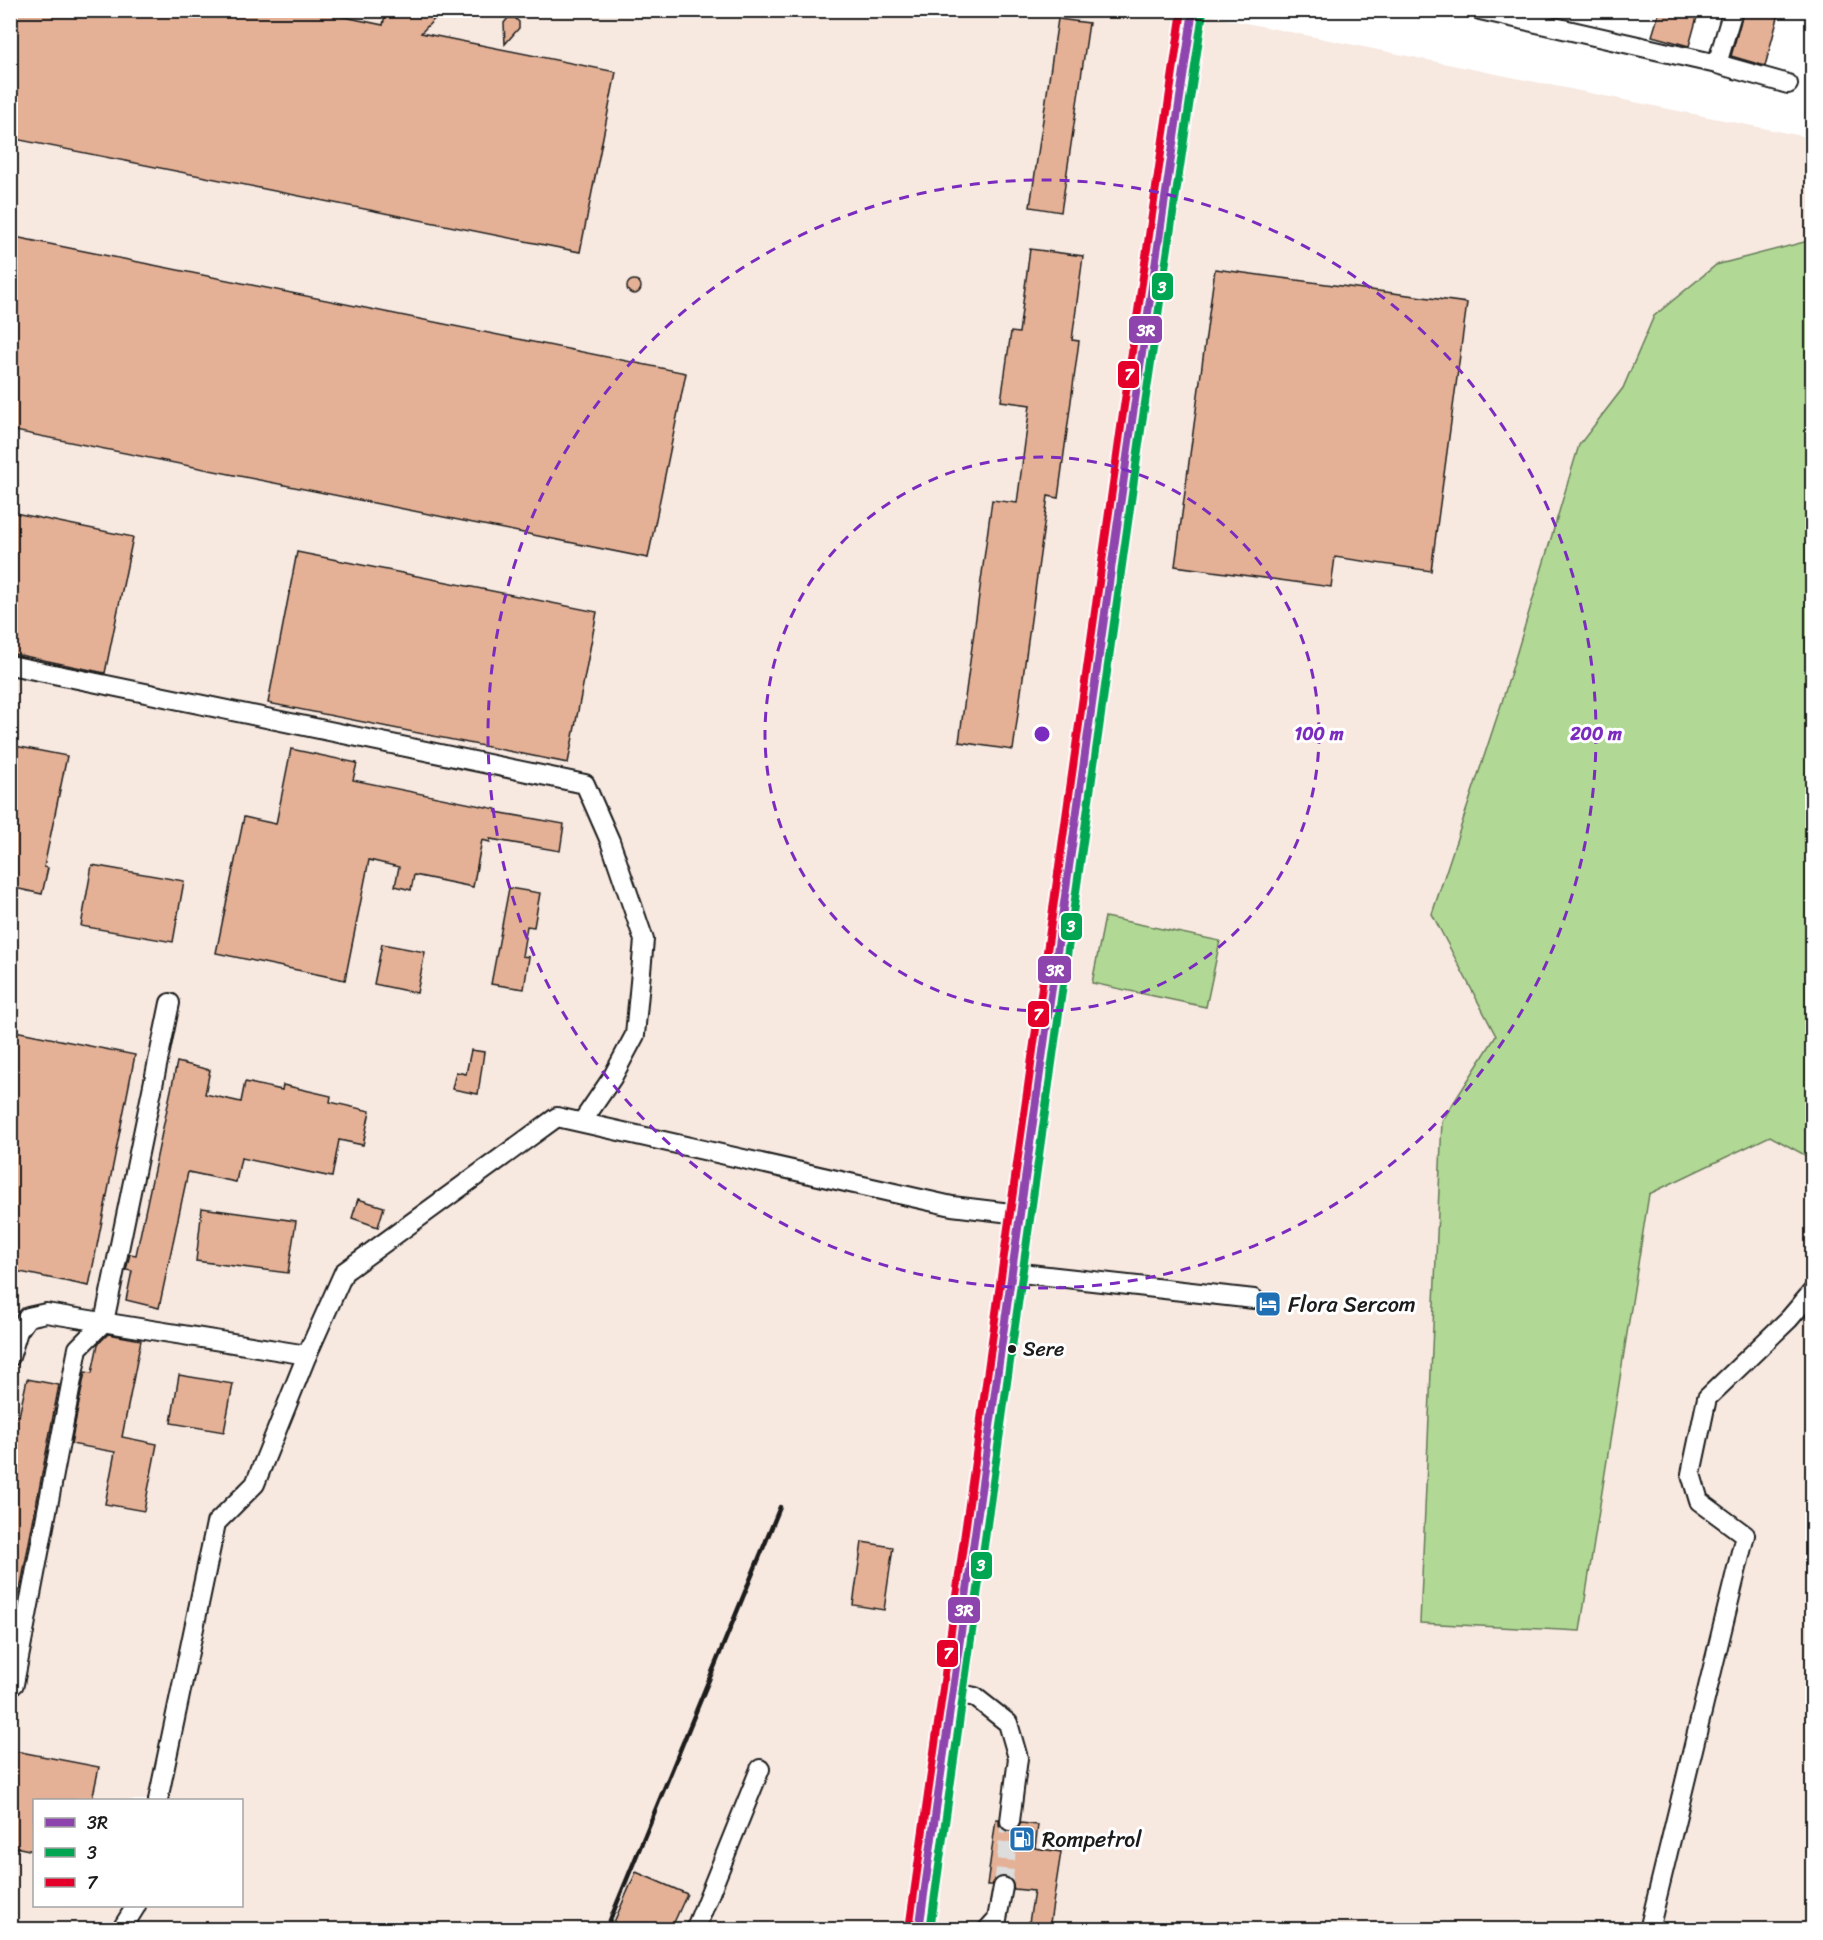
<svg xmlns="http://www.w3.org/2000/svg" width="1823" height="1940" font-family="Sriracha,sans-serif">
  <style>
    .built { fill: #f7e8e0; fill-rule: evenodd }
    .green { fill: #b1d995; stroke: #667a58; stroke-width: 1.5 }
    .building { fill: #e4b196; stroke: #1c1c1c; stroke-width: 1.5 }
    .lines { fill: none; stroke-linecap: round; stroke-linejoin: round }
    .minor-tunnel { stroke: #ddd; stroke-width: 18; stroke-dasharray: 18 9; stroke-linecap: butt }
    .minor-casing { stroke: #1c1c1c; stroke-width: 22 }
    .major-casing { stroke: #1c1c1c; stroke-width: 27 }
    .minor { stroke: #fff; stroke-width: 18 }
    .major { stroke: #fff; stroke-width: 22 }
    .rail { stroke: #1c1c1c; stroke-width: 4.5 }
    .bus-1-casing { stroke: #fff; stroke-width: 12 }
    .bus-2-casing { stroke: #fff; stroke-width: 12 }
    .bus-3-casing { stroke: #fff; stroke-width: 12 }
    .bus-1 { stroke: #8e44ad; stroke-width: 8 }
    .bus-2 { stroke: #00a651; stroke-width: 8 }
    .bus-3 { stroke: #e4002b; stroke-width: 8 }
    .ring { fill: none; stroke: #7b2cbf; stroke-width: 3; stroke-dasharray: 10 8 }
    .bus-dot { fill: #1c1c1c; stroke: #fff; stroke-width: 2 }
    .labels { text-anchor: middle; dominant-baseline: central; stroke-width: 6; stroke-linejoin: round; paint-order: stroke }
    .bus-label { font-size: 20px; fill: #1c1c1c; stroke: #fff; text-anchor: start }
    .poi-label { font-size: 22px; fill: #1c1c1c; stroke: #fff; text-anchor: start }
    .centre { fill: #7b2cbf; stroke: #fff; stroke-width: 3 }
    .ring-label { font-size: 18px; text-anchor: middle; font-weight: bold; fill: #7b2cbf; stroke: #fff; stroke-width: 6; stroke-linejoin: round; paint-order: stroke }
    .line-badge { stroke: #fff; stroke-width: 2 }
    .badge-label { font-size: 16px; text-anchor: middle; font-weight: bold; fill: #fff }
  </style>
  <rect width="100%" height="100%" fill="#fff"/>
  <filter id="ink" filterUnits="userSpaceOnUse"><feTurbulence type="fractalNoise" baseFrequency=".0167" numOctaves="2"/><feDisplacementMap in="SourceGraphic" scale="12" xChannelSelector="R" yChannelSelector="G"/><feConvolveMatrix kernelMatrix="1 2 1 2 8 2 1 2 1" color-interpolation-filters="sRGB"/></filter>
  <g filter="url(#ink)">
    <path class="built" d="M11,11H1186L1812,138V240L1716,265L1654,316L1623,388L1579,445L1502,702L1432,914L1496,1036L1442,1121L1420,1623L1580,1631L1649,1194L1770,1136L1812,1159V1929L11,1930ZM34,1800H242V1906H34Z"/>
    <g class="green">
      <polygon points="1812,240 1812,1159 1770,1136 1649,1194 1580,1631 1420,1623 1442,1121 1496,1036 1432,914 1502,702 1579,445 1623,388 1654,316 1716,265"/>
      <polygon points="1105,917 1220,941 1206,1007 1092,983"/>
    </g>
    <g class="building">
      <polygon points="10,10 311,10 383,25 386,10 443,10 421,33 616,72 580,252 10,138"/>
      <polygon points="1660,10 1699,10 1689,46 1652,36"/>
      <polygon points="1744,10 1780,10 1765,66 1731,56"/>
      <polygon points="508,18 515,18 519,22 519,28 505,44 504,23"/>
      <polygon points="1058,19 1089,23 1061,212 1030,207"/>
      <polygon points="10,236 686,373 648,558 10,430"/>
      <polygon points="1030,249 1083,256 1072,340 1079,341 1058,498 1048,496 1013,750 959,742 992,500 1017,503 1030,405 1001,401 1011,332 1019,333"/>
      <polygon points="1215,269 1467,303 1431,571 1335,557 1331,587 1175,566"/>
      <circle cx="634" cy="287" r="7"/>
      <polygon points="10,512 133,537 105,673 10,653"/>
      <polygon points="297,552 597,612 568,763 268,703"/>
      <polygon points="10,745 67,756 44,867 48,868 42,894 10,887 16,858 10,857"/>
      <polygon points="291,749 357,763 353,780 496,809 496,812 564,824 560,851 490,839 490,842 482,840 473,887 414,875 411,890 395,886 399,867 369,860 345,980 216,953 244,817 276,824"/>
      <polygon points="92,865 184,881 173,942 81,926"/>
      <polygon points="509,888 540,893 534,927 527,926 522,956 529,957 524,989 491,984"/>
      <polygon points="382,944 425,952 417,993 374,984"/>
      <polygon points="10,1030 135,1055 89,1286 10,1270"/>
      <polygon points="471,1050 484,1052 478,1094 452,1089 456,1072 466,1074"/>
      <polygon points="177,1062 210,1070 205,1094 241,1102 245,1082 282,1090 283,1085 331,1096 330,1102 370,1111 363,1145 339,1140 332,1177 241,1158 236,1182 188,1172 159,1308 126,1300 132,1271 126,1270 130,1254 136,1255"/>
      <polygon points="358,1199 384,1207 378,1227 352,1218"/>
      <polygon points="202,1208 296,1221 288,1273 196,1261"/>
      <polygon points="108,1334 141,1340 122,1437 157,1444 144,1511 105,1504 115,1452 71,1444 85,1372 92,1373 98,1344"/>
      <polygon points="179,1375 233,1384 224,1432 171,1423"/>
      <polygon points="27,1379 59,1385 17,1606 10,1605 10,1414 19,1416"/>
      <polygon points="862,1542 893,1547 884,1610 853,1605"/>
      <polygon points="10,1750 99,1767 92,1800 34,1800 34,1851 10,1846"/>
      <polygon points="996,1819 999,1819 999,1825 1003,1830 1008,1832 1015,1831 1021,1823 1038,1825 1035,1848 1061,1852 1049,1929 1028,1929 1034,1891 1014,1889 1011,1879 1004,1876 995,1879 992,1885 987,1885"/>
      <polygon points="636,1872 687,1894 671,1929 611,1929"/>
    </g>
    <g class="lines">
      <polyline class="minor-tunnel" points="1003,1887 1010,1821"/>
      <defs>
        <g id="minor">
          <polyline points="1480,10 1717,64 1788,84"/>
          <polyline points="1717,64 1733,10"/>
          <polyline points="10,665 585,784 610,841 644,940 635,1035 612,1078 582,1122"/>
          <polyline points="1012,1272 1254,1299"/>
          <polyline points="10,1357 18,1331 28,1317 46,1313 307,1355"/>
          <polyline points="10,1687 14,1684 78,1348 104,1322 170,1003"/>
          <polyline points="952,1692 975,1697 1008,1723 1018,1758 1010,1821"/>
          <polyline points="158,1800 216,1523 255,1484 307,1355 344,1272 557,1117 952,1206 1019,1214"/>
          <polyline points="121,1930 136,1906"/>
          <polyline points="695,1930 760,1769"/>
          <polyline points="987,1930 997,1919 1003,1887"/>
          <polyline points="1649,1930 1745,1535 1699,1501 1691,1474 1707,1398 1789,1319 1812,1292"/>
        </g>
        <polyline id="major" points="919,1930 1132,421 1193,10"/>
      </defs>
      <use href="#minor" class="minor-casing"/>
      <use href="#major" class="major-casing"/>
      <use href="#minor" class="minor"/>
      <use href="#major" class="major"/>
      <polyline class="rail" points="606,1930 780,1507"/>
      <defs>
        <polyline id="bus-1" points="919,1930 1132,421 1193,10"/>
        <polyline id="bus-2" points="930,1930 1142,423 1203,12"/>
        <polyline id="bus-3" points="909,1929 1122,420 1182,10"/>
      </defs>
      <use href="#bus-1" class="bus-1-casing"/>
      <use href="#bus-2" class="bus-2-casing"/>
      <use href="#bus-3" class="bus-3-casing"/>
      <use href="#bus-1" class="bus-1"/>
      <use href="#bus-2" class="bus-2"/>
      <use href="#bus-3" class="bus-3"/>
    </g>
  </g>
  <g class="ring">
    <circle cx="1042" cy="734" r="277"/>
    <circle cx="1042" cy="734" r="554"/>
  </g>
  <defs>
    <symbol id="hotel-square" viewBox="-11 -11 22 22"><rect x="-9" y="-9" width="18" height="18" rx="4" fill="#1f6fb2" stroke="#fff"/><path d="M-6-4.5h1.5V1H6V5H4.5V3h-9V5H-6ZM-4 0a1.8 1.8 0 1 1 3.6 0ZM.5 0V-2.5h3Q6-2.5 6 0Z" fill="#fff"/></symbol>
    <symbol id="fuel-square" viewBox="-11 -11 22 22"><rect x="-9" y="-9" width="18" height="18" rx="4" fill="#1f6fb2" stroke="#fff"/><path d="M-5.5-6h7V0h2V4h1.3V-2.5L3-4.5l.8-.8L6-3V5H2.5V1h-1V6h-7ZM-4.2-4.7v3.2H.2V-4.7Z" fill="#fff"/></symbol>
  </defs>
  <g fill-rule="evenodd">
    <use href="#hotel-square" x="1253" y="1289" width="30" height="30"/>
    <use href="#fuel-square" x="1007" y="1824" width="30" height="30"/>
  </g>
  <circle class="bus-dot" cx="1012" cy="1349" r="5"/>
  <g class="labels">
    <g class="bus-label">
      <text x="1023" y="1349">Sere</text>
    </g>
    <g class="poi-label">
      <text x="1288" y="1304">Flora Sercom</text>
      <text x="1042" y="1839">Rompetrol</text>
    </g>
  </g>
  <circle cx="1042" cy="734" r="9" class="centre"/>
  <g class="ring-label">
    <text x="1319" y="740">100 m</text>
    <text x="1596" y="740">200 m</text>
  </g>
  <g class="line-badge">
    <rect x="1151" y="272" width="23" height="29" rx="6" fill="#00a651"/>
    <rect x="1128" y="315" width="35" height="29" rx="6" fill="#8e44ad"/>
    <rect x="1117" y="360" width="23" height="29" rx="6" fill="#e4002b"/>
    <rect x="1060" y="912" width="23" height="29" rx="6" fill="#00a651"/>
    <rect x="1037" y="955" width="35" height="29" rx="6" fill="#8e44ad"/>
    <rect x="1027" y="1000" width="23" height="28" rx="6" fill="#e4002b"/>
    <rect x="970" y="1551" width="23" height="29" rx="6" fill="#00a651"/>
    <rect x="947" y="1596" width="34" height="28" rx="6" fill="#8e44ad"/>
    <rect x="936" y="1639" width="23" height="29" rx="6" fill="#e4002b"/>
  </g>
  <g class="badge-label">
    <text x="1162" y="293">3</text>
    <text x="1146" y="336">3R</text>
    <text x="1129" y="380">7</text>
    <text x="1071" y="932">3</text>
    <text x="1055" y="976">3R</text>
    <text x="1038" y="1020">7</text>
    <text x="981" y="1571">3</text>
    <text x="964" y="1616">3R</text>
    <text x="948" y="1659">7</text>
  </g>
  <rect width="1823" height="1940" fill="none" stroke="#fff" stroke-width="36"/>
  <rect x="18" y="18" width="1787" height="1904" fill="none" stroke="#1c1c1c" stroke-width="2" filter="url(#ink)"/>
  <rect x="33" y="1799" width="210" height="108" fill="#ffffff" stroke="#a4a4a4" stroke-width="1.5"/>
  <rect x="45" y="1818" width="30" height="9" fill="#8e44ad" stroke="#a4a4a4" stroke-width="1.5"/>
  <text x="87" y="1829" font-size="18" fill="#1c1c1c">3R</text>
  <rect x="45" y="1848" width="30" height="9" fill="#00a651" stroke="#a4a4a4" stroke-width="1.5"/>
  <text x="87" y="1859" font-size="18" fill="#1c1c1c">3</text>
  <rect x="45" y="1878" width="30" height="9" fill="#e4002b" stroke="#a4a4a4" stroke-width="1.5"/>
  <text x="87" y="1889" font-size="18" fill="#1c1c1c">7</text>
</svg>
